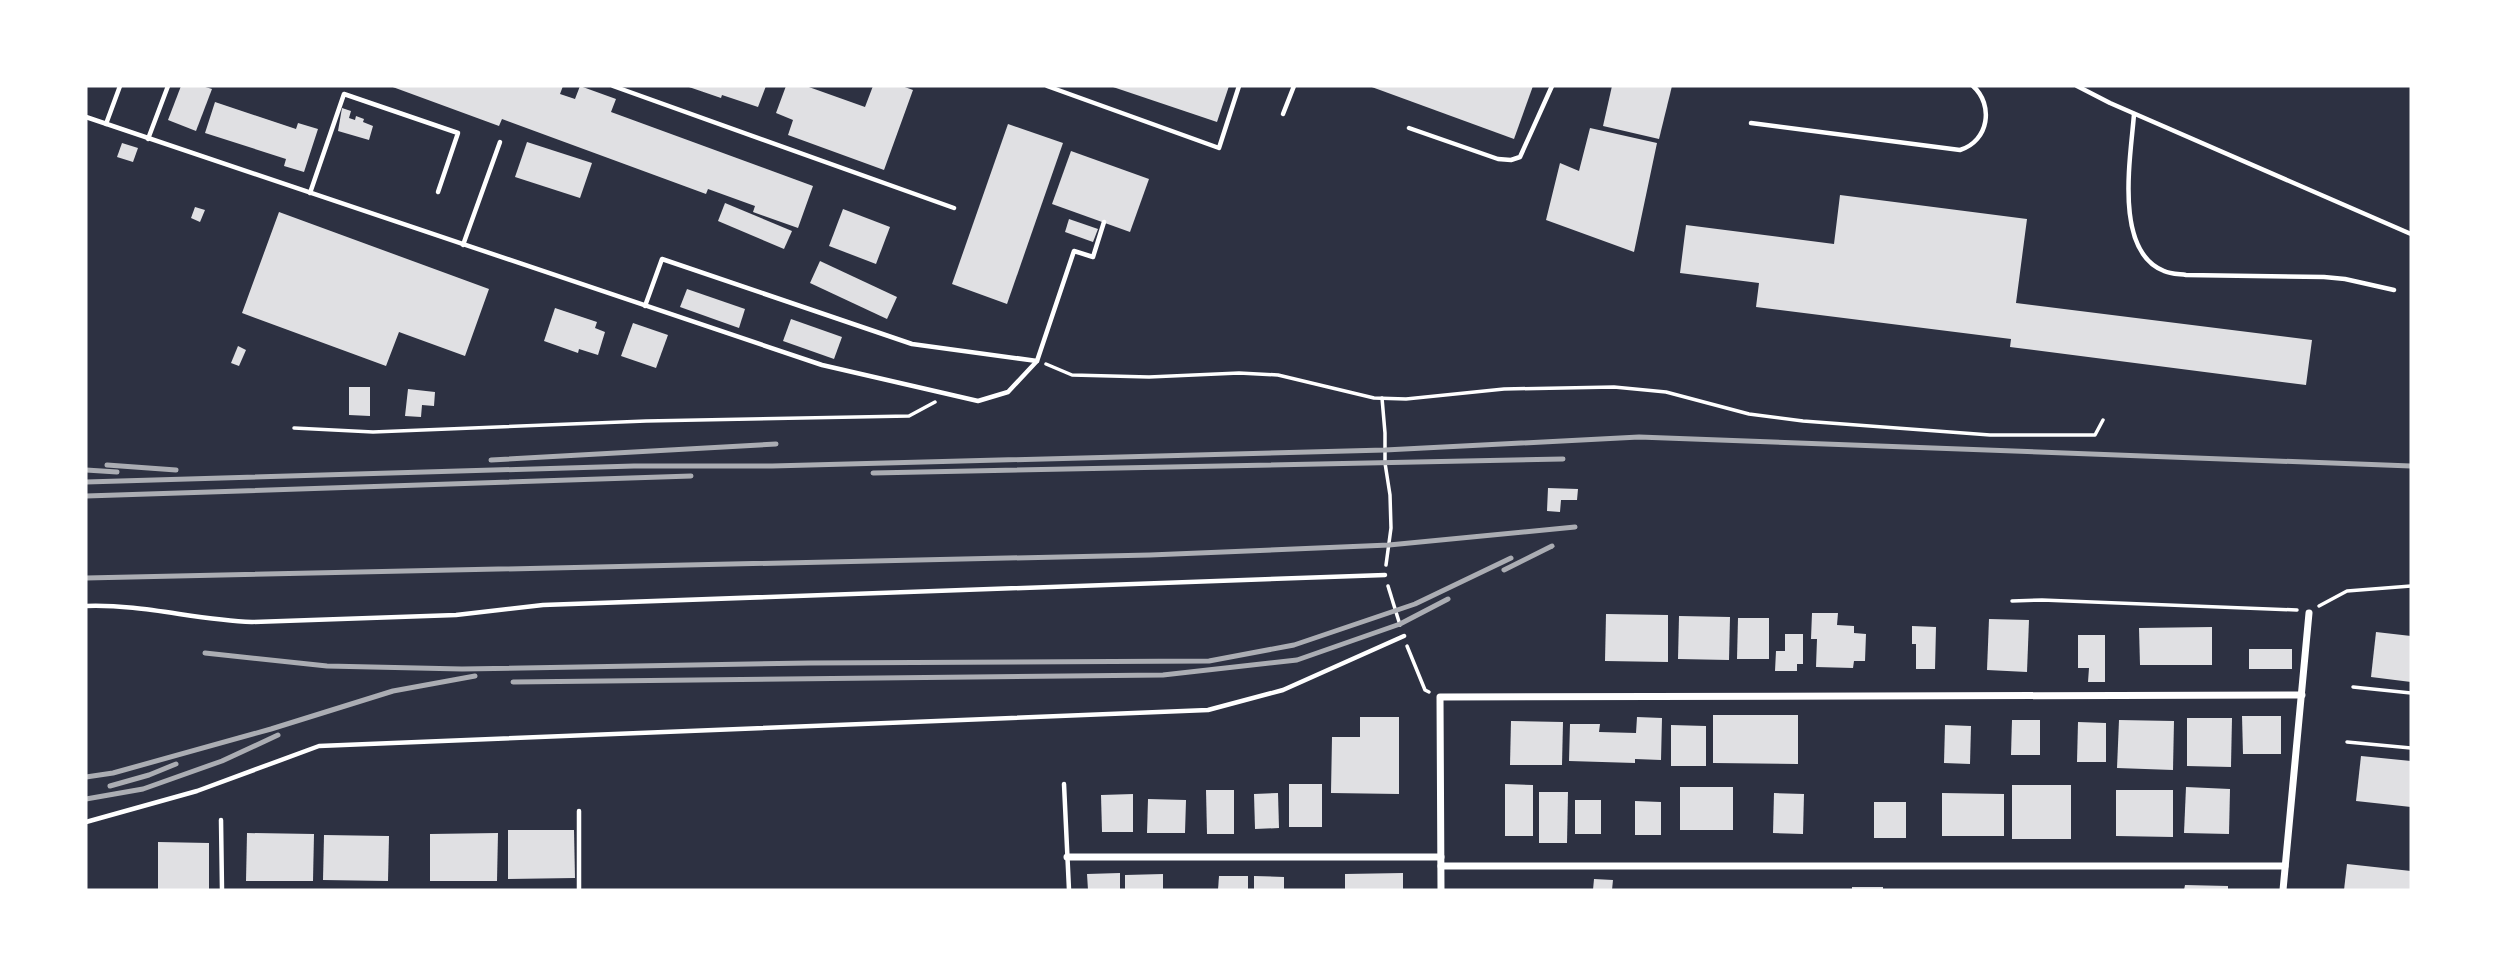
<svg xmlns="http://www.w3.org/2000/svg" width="2497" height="976" font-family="Cabin,sans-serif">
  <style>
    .building { fill: #e0e0e3 }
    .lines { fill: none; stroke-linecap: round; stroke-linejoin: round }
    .path { stroke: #fff; stroke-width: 3.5 }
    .service { stroke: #fff; stroke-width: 4.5 }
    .minor { stroke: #fff; stroke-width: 7 }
    .rail { stroke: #abadb3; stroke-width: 5 }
  </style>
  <rect width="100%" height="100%" fill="#2d3142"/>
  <g class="building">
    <polygon points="181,86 202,86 212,89 196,131 168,120"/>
    <polygon points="390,86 563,86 560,94 575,99 580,86 616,99 611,112 813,186 798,228 753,212 755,206 708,189 706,194 502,119 499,126"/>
    <polygon points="686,86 766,86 758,107 722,95 721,98"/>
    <polygon points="786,86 806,86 865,107 873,86 902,86 913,90 884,170 788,135 793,120 776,113"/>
    <polygon points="1110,86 1229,86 1217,122"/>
    <polygon points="1369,86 1533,86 1514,139"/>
    <polygon points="1612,86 1672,86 1659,139 1603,126"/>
    <polygon points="215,102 296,129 298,123 318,129 304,172 284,166 286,159 205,133"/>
    <polygon points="342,108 351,111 349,118 355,120 356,116 364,119 363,122 373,126 369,140 338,131"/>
    <polygon points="1008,124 1063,143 1007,304 952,284"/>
    <polygon points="1590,128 1657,143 1634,252 1546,220 1560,163 1579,171"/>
    <polygon points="527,142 592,163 580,198 515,177"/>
    <polygon points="122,143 138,148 133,162 117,157"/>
    <polygon points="1071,151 1149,179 1130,232 1052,204"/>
    <polygon points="1840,195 2027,219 2016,303 2312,340 2306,385 2010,347 2011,339 1756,307 1759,283 1680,273 1686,225 1834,244"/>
    <polygon points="725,203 792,231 784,249 718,221"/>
    <polygon points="195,207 205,210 200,222 191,218"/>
    <polygon points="843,209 890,227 876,264 829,246"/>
    <polygon points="279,212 489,289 465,356 399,332 386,366 242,313"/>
    <polygon points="1069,219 1098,229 1093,242 1065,232"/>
    <polygon points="820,261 897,297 887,319 810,283"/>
    <polygon points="687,289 745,309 739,328 680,307"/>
    <polygon points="555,308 597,322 595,328 605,332 598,355 579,349 578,353 544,341"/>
    <polygon points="791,319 842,337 834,359 783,341"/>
    <polygon points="633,323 668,335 656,368 621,356"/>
    <polygon points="238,346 246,350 239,366 231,363"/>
    <polygon points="349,387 370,387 370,416 349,415"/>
    <polygon points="408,389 435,392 434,406 422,405 421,417 405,416"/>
    <polygon points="1548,488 1578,489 1577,500 1561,500 1560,512 1547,511"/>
    <polygon points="1812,613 1838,613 1837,625 1854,626 1854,633 1866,634 1865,661 1854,661 1853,668 1816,667 1817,639 1811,639"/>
    <polygon points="1606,614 1668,615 1668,662 1605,661"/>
    <polygon points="1679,616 1730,617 1729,660 1678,659"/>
    <polygon points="1738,618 1769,618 1769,659 1737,659"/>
    <polygon points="1989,619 2029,620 2027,672 1987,670"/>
    <polygon points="1912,626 1936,627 1935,669 1916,669 1916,644 1912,644"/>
    <polygon points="2212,627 2212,665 2140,665 2139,628"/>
    <polygon points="2376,632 2411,636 2411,682 2371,677"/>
    <polygon points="1785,634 1803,634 1803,664 1797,664 1797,671 1775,671 1776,651 1785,651"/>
    <polygon points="2078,635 2105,635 2105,682 2088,682 2089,668 2078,668"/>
    <rect x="2249" y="649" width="43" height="20"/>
    <polygon points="1713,715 1798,715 1798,764 1713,763"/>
    <polygon points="2242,716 2281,716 2281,754 2243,754"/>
    <polygon points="1360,717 1399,717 1399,794 1331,793 1332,737 1360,737"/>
    <polygon points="1637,717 1662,718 1661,760 1635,759 1635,763 1569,761 1570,724 1600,724 1599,732 1636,733"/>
    <polygon points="2187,718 2232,718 2231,767 2187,766"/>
    <polygon points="2012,720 2040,720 2040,755 2011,755"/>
    <polygon points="2119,720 2174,721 2173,770 2117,768"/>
    <polygon points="1511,721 1563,722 1562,765 1510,765"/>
    <polygon points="2078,722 2106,723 2106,762 2077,762"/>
    <polygon points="1671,725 1706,726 1706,766 1671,766"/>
    <polygon points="1945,725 1971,726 1970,764 1944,763"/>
    <polygon points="2361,756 2411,761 2411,807 2356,801"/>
    <rect x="1289" y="784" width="33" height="43"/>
    <polygon points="1505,784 1533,785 1533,836 1505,836"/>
    <rect x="2012" y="785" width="59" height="54"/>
    <rect x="1680" y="787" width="53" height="43"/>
    <polygon points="2186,787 2230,789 2229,834 2184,833"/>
    <polygon points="1206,790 1234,790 1234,834 1207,834"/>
    <polygon points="2116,790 2173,790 2173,837 2116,836"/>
    <polygon points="1539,792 1568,792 1567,843 1539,843"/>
    <polygon points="1278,793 1279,828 1255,829 1254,794"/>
    <polygon points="1774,793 1804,794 1803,834 1773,833"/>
    <polygon points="1942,793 2004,794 2004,836 1942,836"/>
    <polygon points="1133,794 1133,832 1102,832 1101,795"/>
    <polygon points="1148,799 1186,800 1185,833 1147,833"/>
    <rect x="1575" y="800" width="26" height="34"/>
    <polygon points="1635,801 1661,802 1661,835 1635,835"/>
    <rect x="1874" y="802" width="32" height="36"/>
    <polygon points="508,830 574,830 575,878 508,879"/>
    <polygon points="247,833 314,834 313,881 246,881"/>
    <polygon points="498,833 497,881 430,881 430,834"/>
    <polygon points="324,835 389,836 388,881 323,880"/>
    <polygon points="158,842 209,843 209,890 158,890"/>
    <polygon points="2347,864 2411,871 2411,890 2344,890"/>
    <polygon points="1120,873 1120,890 1088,890 1087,874"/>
    <polygon points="1403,873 1403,890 1345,890 1345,874"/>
    <polygon points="1163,874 1163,890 1125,890 1125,875"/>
    <polygon points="1219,876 1248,876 1248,890 1218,890"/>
    <polygon points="1254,876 1284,877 1284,890 1254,890"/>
    <polygon points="1594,879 1613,880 1612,890 1593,890"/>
    <polygon points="2185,885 2228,886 2228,890 2184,890"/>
    <rect x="1852" y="887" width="31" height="3"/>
  </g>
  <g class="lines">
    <g class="path">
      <polyline points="1046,364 1072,375 1149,377 1239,373 1278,375 1374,398 1406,399 1504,389 1614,387 1666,392 1749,414 1803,421 1990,435 2095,435 2103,420"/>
      <polyline points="1382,398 1385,433 1385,463 1390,495 1391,528 1386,565"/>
      <polyline points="294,428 373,432 646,421 909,416 935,402"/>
      <polyline points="1388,586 1400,625"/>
      <polyline points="2012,601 2042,600 2297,610"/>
      <polyline points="2319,606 2347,591 2411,586"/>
      <polyline points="1407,646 1425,690 1429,692"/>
      <polyline points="2353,687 2411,693"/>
      <polyline points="2347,742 2411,748"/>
    </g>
    <g class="service">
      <polyline points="613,86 954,208"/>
      <polyline points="1047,86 1219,148 1239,86"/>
      <polyline points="2077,86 2110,103 2411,234"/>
      <polyline points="1283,114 1294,86"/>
      <path d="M2134,114C2131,156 2113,251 2164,271C2170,274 2179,274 2186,275L2324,277L2345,279L2394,290"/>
      <polyline points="86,117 822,365 978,401 1008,392 1037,361 1074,251 1093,257 1104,222"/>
      <path d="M1751,123L1960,150C1989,141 1994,105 1973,86"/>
      <polyline points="106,124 120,86"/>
      <polyline points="1409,128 1498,159 1511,160 1520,157 1552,86"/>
      <polyline points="148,139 168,86"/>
      <polyline points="310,193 344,94 458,133 438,192"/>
      <polyline points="463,245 500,142"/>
      <polyline points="645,306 662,259 912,344 1037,361"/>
      <path d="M86,606C142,604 196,620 252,622L456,615L543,605L1385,575"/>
      <polyline points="1064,784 1069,890"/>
      <polyline points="579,811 579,890"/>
      <polyline points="221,820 222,890"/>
      <polyline points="86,822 197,791 319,746 1208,710 1283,690 1404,636"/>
    </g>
    <g class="minor">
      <polyline points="1067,857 1441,857"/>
      <polyline points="1441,866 2285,866"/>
      <polyline points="1441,890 1440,697 2302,695"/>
      <polyline points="2283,890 2309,613"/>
    </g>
    <g class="rail">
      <polyline points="491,460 776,444"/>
      <polyline points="107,465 176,470"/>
      <polyline points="86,470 117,472"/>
      <polyline points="873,473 1563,459"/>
      <polyline points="86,482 634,466 772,466 1385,450 1639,437 2411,466"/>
      <polyline points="86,496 691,476"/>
      <polyline points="1504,570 1552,546"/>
      <polyline points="86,578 1150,555 1389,545 1575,527"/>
      <polyline points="205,653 327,666 462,669 810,663 1209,661 1294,645 1415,604 1511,558"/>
      <polyline points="513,682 1163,675 1297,660 1400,624 1448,599"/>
      <polyline points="86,777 113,773 271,729 393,691 475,676"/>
      <polyline points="110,786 149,775 176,764"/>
      <polyline points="86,799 143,789 222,761 278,735"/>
    </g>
  </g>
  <rect width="2497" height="976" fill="none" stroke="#ffffff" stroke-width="175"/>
</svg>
